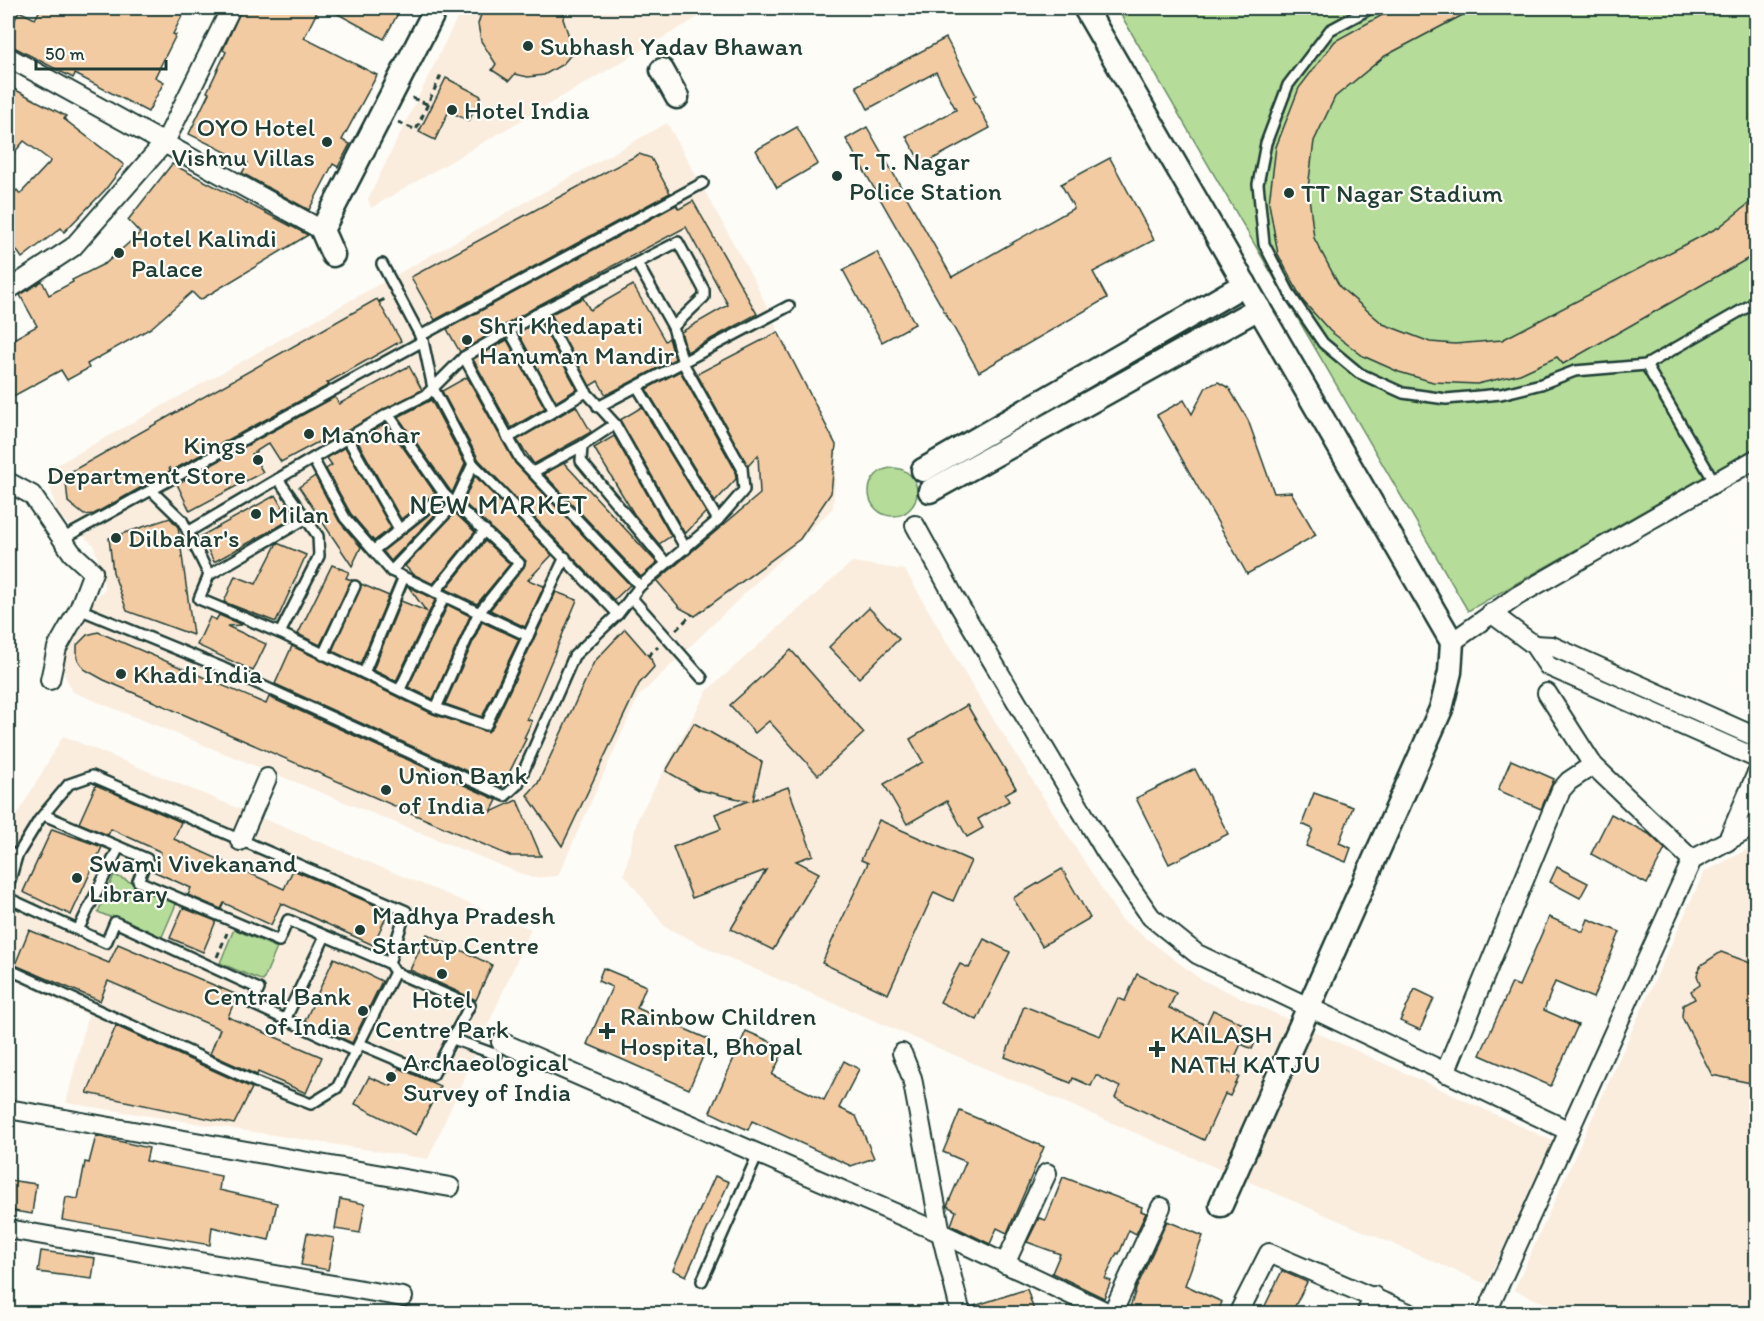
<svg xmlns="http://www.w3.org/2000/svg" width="1764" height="1321" font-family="Itim,sans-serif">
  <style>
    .built { fill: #faedde }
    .green { fill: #b5dd99; stroke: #6a8d66; stroke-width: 1.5 }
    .building { fill: #f3cba3; stroke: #1f3d34; stroke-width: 1.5 }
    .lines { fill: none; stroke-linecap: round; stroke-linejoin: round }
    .service-casing { stroke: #1f3d34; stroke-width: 14 }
    .minor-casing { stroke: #1f3d34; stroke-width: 22 }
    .tertiary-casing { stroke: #1f3d34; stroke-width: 27 }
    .path { stroke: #1f3d34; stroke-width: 3; stroke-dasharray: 6 4.5; stroke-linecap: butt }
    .service { stroke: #fdfcf7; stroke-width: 9 }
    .minor { stroke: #fdfcf7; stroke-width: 18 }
    .tertiary { stroke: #fdfcf7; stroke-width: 22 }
    .poi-dot { fill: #1f3d34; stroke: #fdfcf7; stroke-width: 2 }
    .labels { text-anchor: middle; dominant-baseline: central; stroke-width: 4.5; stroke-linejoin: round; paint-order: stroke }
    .poi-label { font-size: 26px; fill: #1f3d34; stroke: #fdfcf7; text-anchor: start }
    .neighbourhood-label { font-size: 27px; letter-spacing: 1.5px; fill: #1f3d34; stroke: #fdfcf7 }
  </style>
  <rect width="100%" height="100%" fill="#fdfcf7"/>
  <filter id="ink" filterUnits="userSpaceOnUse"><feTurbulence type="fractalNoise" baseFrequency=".0167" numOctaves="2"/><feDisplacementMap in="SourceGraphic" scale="12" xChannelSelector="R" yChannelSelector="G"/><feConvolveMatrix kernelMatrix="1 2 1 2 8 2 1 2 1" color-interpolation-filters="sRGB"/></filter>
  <g filter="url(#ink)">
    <g class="built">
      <polygon points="462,8 714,8 371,208 368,199"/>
      <polygon points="667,123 754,280 837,453 833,508 638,697 558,876 532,878 73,692 59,663 79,617 105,588 94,545 58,516 46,471"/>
      <polygon points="852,562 905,570 971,684 1121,919 1200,979 1553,1141 1486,1284 722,955 665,927 624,874 638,818 707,691"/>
      <polygon points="63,736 531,929 428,1159 66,1103 88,1015 8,977 8,831"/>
      <polygon points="1756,845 1756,1313 1568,1313 1514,1290 1704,872"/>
    </g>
    <g class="green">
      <polygon points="1117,8 1756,8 1756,447 1468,611"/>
      <circle cx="893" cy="492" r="24"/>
      <polygon points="114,875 177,902 161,939 98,912"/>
      <polygon points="234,929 277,948 263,981 220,963"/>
    </g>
    <g class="building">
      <polygon points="41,8 186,8 173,34 176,35 155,77 164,82 148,112 75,74 73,78 8,44 8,35 19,11 35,19"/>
      <polygon points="242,8 319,8 304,38 377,75 342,140 350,144 338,167 333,164 309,210 242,173 248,163 189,134 209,93 207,92 226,52 223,50"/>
      <polygon points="327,8 401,8 384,39"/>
      <polygon points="483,8 566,8 563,19 574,51 563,64 544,75 528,77 515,74 509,81 492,70 496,64 481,41 478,24"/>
      <polygon points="1395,8 1476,8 1385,56 1335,97 1314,141 1308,188 1314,238 1340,287 1383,324 1430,342 1455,344 1502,340 1719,227 1756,198 1756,254 1563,364 1557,357 1520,374 1477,384 1433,382 1399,372 1363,356 1330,331 1303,301 1278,254 1269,203 1276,147 1299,88 1335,41"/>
      <polygon points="946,38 976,95 973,97 990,128 922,165 906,136 956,110 936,72 868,109 856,86"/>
      <polygon points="446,78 481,96 469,121 449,111 435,140 419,132"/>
      <polygon points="8,86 66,116 64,119 124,165 105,190 64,232 61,228 22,258 8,238 8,198 17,190 20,194 51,161 24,141 8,160"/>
      <polygon points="797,127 818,164 777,188 756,150"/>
      <polygon points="867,127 952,277 1074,208 1061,184 1110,158 1154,240 1093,272 1107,298 979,372 846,139"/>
      <polygon points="639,154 651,158 670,193 435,320 411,277"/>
      <polygon points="172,164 308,235 200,300 192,292 151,328 87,364 89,368 67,380 61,370 8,399 8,342 37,326 20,295 42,281 49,295 73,282 72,280 106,263 140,233 128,220"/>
      <polygon points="693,201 757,314 687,352 681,332 728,305 686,227 539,305 460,352 447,329 676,205 679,209"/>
      <polygon points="877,252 915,324 882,342 843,270"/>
      <polygon points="633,285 665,341 669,338 675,359 606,395 598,381 590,386 551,314 583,298 590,310"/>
      <polygon points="377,299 401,341 327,383 329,385 171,471 169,467 170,471 94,514 84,515 68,502 66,482 72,471"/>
      <polygon points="539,320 577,389 556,402 518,333"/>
      <polygon points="778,332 836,445 831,493 800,539 695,616 680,608 657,581 760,494 758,455 748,466 697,374"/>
      <polygon points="507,340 545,408 511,428 473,359"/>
      <polygon points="409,366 422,390 321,446 318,442 281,462 269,443 252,454 263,472 190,511 177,484 335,397 339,404"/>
      <polygon points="680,371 735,470 736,479 715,502 646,389"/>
      <polygon points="467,377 515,463 630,585 614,600 479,460 442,391"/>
      <polygon points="1218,382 1229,388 1248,420 1274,493 1291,492 1316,535 1247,574 1157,415 1184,400 1192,414 1206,387"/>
      <polygon points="431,400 465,464 452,493 398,417"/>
      <polygon points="576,406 591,432 534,464 517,440"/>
      <polygon points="642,407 706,512 685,534 620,420"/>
      <polygon points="386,423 435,493 401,519 357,440"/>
      <polygon points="614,436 671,536 659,544 634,514 594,448"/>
      <polygon points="345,447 391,528 374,541 351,514 326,469 332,465 327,458"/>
      <polygon points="564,463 657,563 641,577 544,474"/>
      <polygon points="315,476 339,521 361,547 352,566 299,487"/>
      <polygon points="475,476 552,555 528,580 544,586 525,627 490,610 524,567 526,561 463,502"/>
      <polygon points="276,495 290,520 214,562 201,536"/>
      <polygon points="444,503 445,504 391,561 383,551"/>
      <polygon points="455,513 475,532 433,584 413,574 405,566"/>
      <polygon points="170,518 178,527 193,635 127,611 113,572 109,538"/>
      <polygon points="485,541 510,564 477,604 446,589"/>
      <polygon points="277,543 306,555 276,622 224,602 235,576 256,584"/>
      <polygon points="332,565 349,572 346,578 352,580 320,645 298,634"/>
      <polygon points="361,584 389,596 360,664 332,651"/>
      <polygon points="408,586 435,600 396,681 373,670 401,601 426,611"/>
      <polygon points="556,592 577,600 527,719 532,721 524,738 526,739 502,787 275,684 292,646 433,714 488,732 492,728"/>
      <polygon points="448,605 470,616 433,699 408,687"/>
      <polygon points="869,608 899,639 859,678 829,647"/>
      <polygon points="219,615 242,625 227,626 266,644 253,671 197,645 210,617 216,620"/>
      <polygon points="482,622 519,639 482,717 445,704"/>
      <polygon points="625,629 651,659 654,667 639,684 562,846 527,795 538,783 594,662"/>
      <polygon points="98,632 266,704 269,697 497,800 491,812 517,800 541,856 510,856 104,680 84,669 77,658 77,645 87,635"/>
      <polygon points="791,650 864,733 818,775 769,721 755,733 730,705"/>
      <polygon points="967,705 1016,788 1005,794 1009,801 978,819 983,828 967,837 947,801 907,824 884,784 923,762 910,739"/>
      <polygon points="694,723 762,762 753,800 788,787 813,855 796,861 819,873 773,950 731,929 766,870 692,898 673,847 721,829 715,814 748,801 699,790 666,771"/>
      <polygon points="1511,760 1554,779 1541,809 1498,790"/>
      <polygon points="1195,769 1228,834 1169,864 1136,798"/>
      <polygon points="96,785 181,822 174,839 284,889 293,870 389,911 373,945 281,903 271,925 224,903 221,909 188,895 191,888 153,871 161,852 111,829 108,835 79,823"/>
      <polygon points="1314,793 1353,807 1339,843 1351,848 1346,862 1306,846 1313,829 1302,824"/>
      <polygon points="1611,814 1649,834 1665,849 1647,884 1591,854"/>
      <polygon points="879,820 971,861 953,901 934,892 888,994 822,963 868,863 861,860"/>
      <polygon points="52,829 102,847 71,915 23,892"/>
      <polygon points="1557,867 1588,883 1580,898 1550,882"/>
      <polygon points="1062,869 1090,918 1042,946 1013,898"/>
      <polygon points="183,908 216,921 203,952 170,938"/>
      <polygon points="1549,917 1583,932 1588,919 1620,932 1593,998 1555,982 1544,1010 1578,1025 1551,1086 1480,1055 1512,983 1519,986"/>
      <polygon points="29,930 109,963 118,944 237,995 228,1017 322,1057 306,1093 258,1072 257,1075 210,1054 220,1029 108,981 100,1001 15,965"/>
      <polygon points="427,934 492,965 476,1000 410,970"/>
      <polygon points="984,939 1010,952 977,1020 940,1002 960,964 969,968"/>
      <polygon points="1721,952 1756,965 1756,1084 1712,1075 1682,1017 1683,1005 1695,999 1691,991 1700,985 1697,975 1701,965"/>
      <polygon points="334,958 382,981 352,1043 305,1021"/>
      <polygon points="603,968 646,986 637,1008 710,1040 689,1089 587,1044 612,987 598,981"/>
      <polygon points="1137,974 1176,993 1169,1008 1206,1025 1213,1010 1260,1032 1252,1049 1241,1044 1228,1072 1239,1077 1230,1096 1225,1094 1204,1140 1115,1098 1120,1087 1096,1075 1091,1086 1073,1078 1071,1083 1005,1057 1024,1006 1100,1036 1118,998 1125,1001"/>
      <polygon points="1415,989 1434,998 1420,1030 1400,1021"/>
      <polygon points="116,1026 252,1088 234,1124 87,1093"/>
      <polygon points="746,1031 785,1048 772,1075 824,1100 844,1061 859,1069 839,1108 856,1116 874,1158 851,1166 752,1121 748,1130 710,1112"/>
      <polygon points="399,1068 440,1086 416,1135 355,1104 369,1077 391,1086"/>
      <polygon points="960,1111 1044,1147 1007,1233 997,1228 990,1244 951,1225 956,1211 947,1206 966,1162 943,1152"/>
      <polygon points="96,1136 149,1148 146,1161 221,1176 219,1190 277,1203 269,1240 212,1227 210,1245 62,1220 66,1197 78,1199 85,1162 89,1163"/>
      <polygon points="715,1176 729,1182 686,1276 673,1270"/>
      <polygon points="1063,1177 1142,1207 1141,1211 1146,1213 1136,1234 1129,1230 1119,1254 1117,1253 1105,1279 1111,1281 1104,1298 1052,1273 1060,1254 1027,1242 1039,1218 1046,1220"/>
      <polygon points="8,1180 36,1184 32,1214 8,1210"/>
      <polygon points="340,1199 365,1204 360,1233 335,1229"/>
      <polygon points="1167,1221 1203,1236 1185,1285 1222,1302 1217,1314 1128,1314 1136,1289"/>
      <polygon points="307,1233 334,1238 328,1270 301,1265"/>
      <polygon points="41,1251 95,1258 92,1279 38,1272"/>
      <polygon points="1282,1271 1307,1282 1291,1314 1261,1314"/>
      <polygon points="1027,1289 1035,1314 972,1314 971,1307"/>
    </g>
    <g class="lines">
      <defs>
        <g id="service">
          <polyline points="1371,8 1330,30 1288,85 1266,143 1258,184 1264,244 1291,296 1323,343 1359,373 1403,393 1446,399 1501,394 1541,384 1575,371 1646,365"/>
          <polyline points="382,264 423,341 433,388 473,464 454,505 391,571"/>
          <polyline points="542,311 586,392 615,424 686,549"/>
          <polyline points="509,330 554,411"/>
          <polyline points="420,336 703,183"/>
          <polyline points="464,357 520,459 640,586"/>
          <polyline points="638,388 718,520"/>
          <polyline points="598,407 789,306"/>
          <polyline points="388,414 444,494 519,563 478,614 436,708"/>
          <polyline points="615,424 582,446 581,461 666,563"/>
          <polyline points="508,438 586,392"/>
          <polyline points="348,439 399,529"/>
          <polyline points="313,459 345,518 391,571 528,636"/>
          <polyline points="473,464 618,614"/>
          <polyline points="533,472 582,446"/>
          <polyline points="278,479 318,536 319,556 280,633"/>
          <polyline points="1715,483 1646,365 1756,302"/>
          <polyline points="152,491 182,520 209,575 199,599 280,633 436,708 486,725 565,557"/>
          <polyline points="188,532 388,414 426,395 464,357 542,311 678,242 704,290 704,297 673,327"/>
          <polyline points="62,539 423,341"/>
          <polyline points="374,550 444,494"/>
          <polyline points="209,575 305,519"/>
          <polyline points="435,592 485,530"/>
          <polyline points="631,597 702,678"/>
          <polyline points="79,609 223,668 505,796 518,784 574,656 618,614 640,586 718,520 744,490 742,468 683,363 673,327 637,263"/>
          <polyline points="323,655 355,586"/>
          <polyline points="364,673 403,579"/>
          <polyline points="400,689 444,597"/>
          <polyline points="44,815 147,859 138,881 279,941 288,920 389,963 395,972 470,1005 433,1075 360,1044"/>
          <polyline points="8,852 17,856 39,820 69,784 92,776 406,911 389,963"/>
          <polyline points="8,887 17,856"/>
          <polyline points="8,898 106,943 115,922 259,989 252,1004 356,1052"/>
          <polyline points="78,930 119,847"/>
          <polyline points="8,969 262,1085 311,1104 337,1088 395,972"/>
          <polyline points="285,1020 325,936"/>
          <polyline points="453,1039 497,1055"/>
          <polyline points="702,1281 758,1154"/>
        </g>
        <g id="minor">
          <polyline points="8,57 322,230"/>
          <polyline points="8,290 73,247 165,142 231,8"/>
          <polyline points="8,482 32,495 72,553 93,572 79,609 57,648 50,680"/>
          <polyline points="915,525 956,600 1106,852 1151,917 1197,954 1567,1130"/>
          <polyline points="1491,613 1534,645 1548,666 1756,758"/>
          <polyline points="1452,642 1517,596 1756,459"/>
          <polyline points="1534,645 1552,646 1756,737"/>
          <polyline points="1547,693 1593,765 1692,860"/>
          <polyline points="240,841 267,778"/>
          <polyline points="1727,842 1756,775"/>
          <polyline points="501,1042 941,1233 1111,1314"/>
          <polyline points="902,1053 912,1078 941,1233 961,1314"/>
          <polyline points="1445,1073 1561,790 1569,781 1593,765"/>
          <polyline points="8,1109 450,1187"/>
          <polyline points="8,1229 403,1297"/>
          <polyline points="1005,1264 1047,1173"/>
          <polyline points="1112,1314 1161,1207"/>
          <polyline points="1238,1314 1269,1253 1411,1314"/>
          <polyline points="1366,1314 1374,1296"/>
          <polyline points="1486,1314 1692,860 1756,825"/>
        </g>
        <g id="tertiary">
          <polyline points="1085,8 1452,642 1450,672 1441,709 1221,1205"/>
          <polyline points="662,70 677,97"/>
          <polyline points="333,255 322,230 436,8"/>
          <polyline points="923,470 1245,284"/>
          <polyline points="930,491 1259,308"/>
        </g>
      </defs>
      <use href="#service" class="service-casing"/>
      <use href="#minor" class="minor-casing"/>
      <use href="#tertiary" class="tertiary-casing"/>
      <g class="path">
        <polyline points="412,98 432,106"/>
        <polyline points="398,122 416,130 441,75"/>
        <polyline points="379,302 387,298"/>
        <polyline points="8,426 12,434"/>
        <polyline points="676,630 692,614"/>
        <polyline points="648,656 658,647"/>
        <polyline points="217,957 227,933"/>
      </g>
      <use href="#service" class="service"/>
      <use href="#minor" class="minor"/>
      <use href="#tertiary" class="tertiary"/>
    </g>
  </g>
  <g class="poi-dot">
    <circle cx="528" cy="46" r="6"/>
    <circle cx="452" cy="110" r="6"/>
    <circle cx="327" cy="142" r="6"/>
    <circle cx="837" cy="176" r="6"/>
    <circle cx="1289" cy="193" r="6"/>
    <circle cx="119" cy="253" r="6"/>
    <circle cx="467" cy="340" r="6"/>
    <circle cx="309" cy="434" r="6"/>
    <circle cx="258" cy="460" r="6"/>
    <circle cx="256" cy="514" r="6"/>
    <circle cx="116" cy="538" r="6"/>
    <circle cx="121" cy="674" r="6"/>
    <circle cx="386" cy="790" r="6"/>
    <circle cx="77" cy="878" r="6"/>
    <circle cx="360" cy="930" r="6"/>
    <circle cx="442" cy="974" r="6"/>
    <circle cx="363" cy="1011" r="6"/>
    <path d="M604 1022h6v6h6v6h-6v6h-6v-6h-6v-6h6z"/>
    <path d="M1154 1040h6v6h6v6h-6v6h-6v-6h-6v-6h6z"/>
    <circle cx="391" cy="1077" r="6"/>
  </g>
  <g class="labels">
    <g class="poi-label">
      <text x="540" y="46">Subhash Yadav Bhawan</text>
      <text x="464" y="110">Hotel India</text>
      <text x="315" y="127" text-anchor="end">OYO Hotel<tspan x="315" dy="30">Vishnu Villas</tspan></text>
      <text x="849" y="161">T. T. Nagar<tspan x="849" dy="30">Police Station</tspan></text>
      <text x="1301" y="193">TT Nagar Stadium</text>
      <text x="131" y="238">Hotel Kalindi<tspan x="131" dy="30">Palace</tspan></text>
      <text x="479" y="325">Shri Khedapati<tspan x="479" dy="30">Hanuman Mandir</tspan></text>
      <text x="321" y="434">Manohar</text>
      <text x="246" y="445" text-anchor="end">Kings<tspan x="246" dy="30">Department Store</tspan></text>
      <text x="268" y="514">Milan</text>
      <text x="128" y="538">Dilbahar's</text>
      <text x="133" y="674">Khadi India</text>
      <text x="398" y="775">Union Bank<tspan x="398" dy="30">of India</tspan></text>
      <text x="89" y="863">Swami Vivekanand<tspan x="89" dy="30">Library</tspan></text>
      <text x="372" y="915">Madhya Pradesh<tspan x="372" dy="30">Startup Centre</tspan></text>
      <text x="351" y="996" text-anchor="end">Central Bank<tspan x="351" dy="30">of India</tspan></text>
      <text x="442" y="999" text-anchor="middle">Hotel<tspan x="442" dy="30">Centre Park</tspan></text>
      <text x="620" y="1016">Rainbow Children<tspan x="620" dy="30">Hospital, Bhopal</tspan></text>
      <text x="1170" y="1034">KAILASH<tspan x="1170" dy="30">NATH KATJU</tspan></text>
      <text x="403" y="1062">Archaeological<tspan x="403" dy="30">Survey of India</tspan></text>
    </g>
    <g class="neighbourhood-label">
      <text x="499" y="504">NEW MARKET</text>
    </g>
  </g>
  <rect width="1764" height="1321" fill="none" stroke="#fdfcf7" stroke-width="30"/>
  <rect x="15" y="15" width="1734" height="1291" fill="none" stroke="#1f3d34" stroke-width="2" filter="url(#ink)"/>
  <path d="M36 60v9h130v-9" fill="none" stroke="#1f3d34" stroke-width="3"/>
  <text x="45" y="60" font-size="18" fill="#1f3d34" stroke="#fdfcf7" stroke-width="4.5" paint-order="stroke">50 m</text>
</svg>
